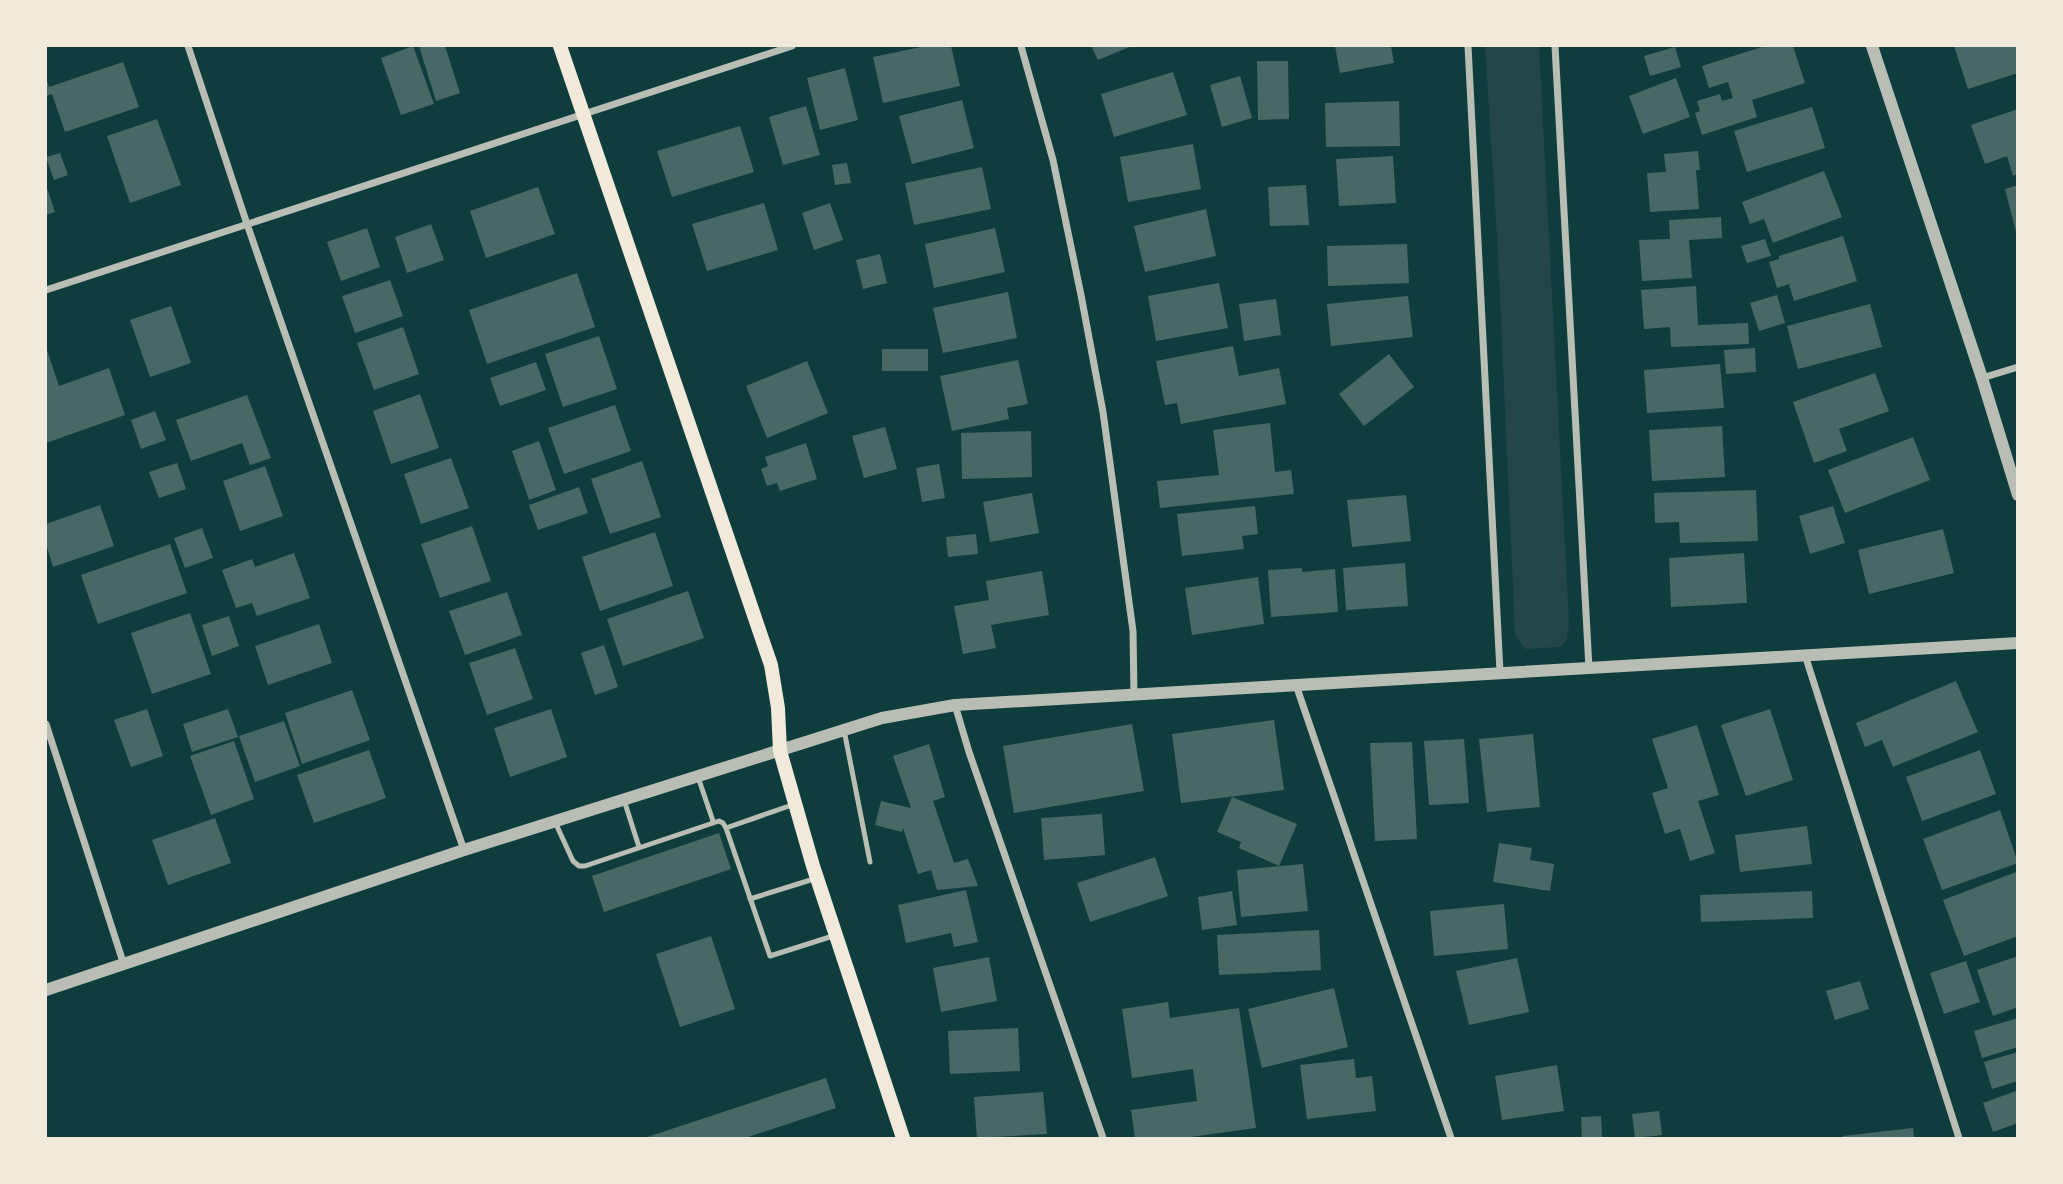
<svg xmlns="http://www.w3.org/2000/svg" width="2063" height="1184" font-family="Commissioner,sans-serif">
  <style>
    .green { fill: #244646 }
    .building { fill: #486865 }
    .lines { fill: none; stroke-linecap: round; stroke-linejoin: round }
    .service { stroke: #b8beb3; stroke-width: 5 }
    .minor { stroke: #b8beb3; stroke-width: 7 }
    .tertiary { stroke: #b8beb3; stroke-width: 12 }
    .secondary { stroke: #f1e9da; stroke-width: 14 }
  </style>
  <rect width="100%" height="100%" fill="#0f3d3e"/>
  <polygon class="green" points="1485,46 1539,46 1569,623 1567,639 1560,647 1525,649 1515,634 1498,252"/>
  <g class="building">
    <polygon points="413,46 434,104 401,115 381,58"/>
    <polygon points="419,46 445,46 460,93 436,101"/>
    <polygon points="926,46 951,46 960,86 883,103 873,57"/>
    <polygon points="1091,46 1132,46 1098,60"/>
    <polygon points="1335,46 1391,46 1394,63 1340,73"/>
    <polygon points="1765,46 1793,46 1805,83 1752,100 1757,117 1702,135 1695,113 1700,111 1697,101 1720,94 1722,101 1733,98 1728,82 1709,88 1702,66"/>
    <polygon points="1954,46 2018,46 2018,73 1968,89"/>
    <polygon points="1675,47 1681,67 1650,76 1644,56"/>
    <polygon points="1257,61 1288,61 1289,119 1258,120"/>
    <polygon points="123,62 139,107 65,132 52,94 46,96 46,78 49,87"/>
    <polygon points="845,68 858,120 820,130 807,78"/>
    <polygon points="1173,72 1187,115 1114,137 1101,94"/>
    <polygon points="1240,76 1252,118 1222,127 1210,85"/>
    <polygon points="1676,78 1690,117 1643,134 1629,96"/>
    <polygon points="962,100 974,148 912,164 899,116"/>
    <polygon points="1399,101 1400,146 1326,147 1325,103"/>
    <polygon points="806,106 820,155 783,165 769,117"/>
    <polygon points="1812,107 1825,148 1747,172 1734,131"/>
    <polygon points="2018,109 2018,174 2013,176 2007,156 1985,164 1971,125"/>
    <polygon points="157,119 181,185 130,203 107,136"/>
    <polygon points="740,126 754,172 672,197 657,151"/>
    <polygon points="1193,144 1201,189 1128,202 1120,157"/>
    <polygon points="1698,151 1700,170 1696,170 1699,209 1650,212 1647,173 1666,172 1664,154"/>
    <polygon points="60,153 68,175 54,180 46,157"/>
    <polygon points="1393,156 1396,203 1339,206 1336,159"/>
    <polygon points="847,163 851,183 835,185 832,165"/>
    <polygon points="982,167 991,209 914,225 905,183"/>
    <polygon points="1824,171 1842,217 1773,243 1764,219 1750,224 1742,202"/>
    <polygon points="46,185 55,212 46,215"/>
    <polygon points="1306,185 1309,225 1270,226 1268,187"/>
    <polygon points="2018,185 2018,236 2017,236 2005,189"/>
    <polygon points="538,187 555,234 486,258 470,211"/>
    <polygon points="764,203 778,250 707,271 692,224"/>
    <polygon points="830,203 843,240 814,250 802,213"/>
    <polygon points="1206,209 1216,256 1145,272 1134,226"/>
    <polygon points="1721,217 1722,238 1689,240 1692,278 1642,281 1639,240 1670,239 1669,220"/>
    <polygon points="431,224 444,260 407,273 395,237"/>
    <polygon points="367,228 380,267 341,281 327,242"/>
    <polygon points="995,228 1005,272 934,288 925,244"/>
    <polygon points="1843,236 1857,281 1794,301 1789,284 1777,288 1769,262 1779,259 1779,256"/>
    <polygon points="1765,239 1771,256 1747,263 1741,246"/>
    <polygon points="1407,244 1409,283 1328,286 1327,246"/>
    <polygon points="880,254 887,283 863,289 856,260"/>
    <polygon points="577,273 595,327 487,364 469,310"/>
    <polygon points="390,280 403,316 355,333 342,296"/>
    <polygon points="1219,283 1228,328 1156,341 1148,296"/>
    <polygon points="1696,286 1698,325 1748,323 1749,344 1671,347 1670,327 1644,329 1641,290"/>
    <polygon points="1008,292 1017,338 943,353 933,308"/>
    <polygon points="1777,295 1785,323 1759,331 1750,303"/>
    <polygon points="1408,296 1413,337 1331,346 1327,304"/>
    <polygon points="1276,299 1281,335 1244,341 1239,304"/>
    <polygon points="1870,304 1882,347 1798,369 1787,326"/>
    <polygon points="171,306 191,363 150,377 130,320"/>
    <polygon points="403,327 419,374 374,390 357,343"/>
    <polygon points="599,336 617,389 563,407 545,354"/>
    <polygon points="1233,346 1239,376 1279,368 1286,404 1181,424 1177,403 1165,405 1156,361"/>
    <polygon points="46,347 59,386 109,368 125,415 46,443"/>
    <polygon points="1755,348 1756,372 1726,374 1724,350"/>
    <rect x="882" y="349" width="46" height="22"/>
    <polygon points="1389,354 1414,387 1364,426 1339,394"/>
    <polygon points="1018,360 1028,404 1007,408 1009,419 952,431 940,376"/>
    <polygon points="807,361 828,413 767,438 746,386"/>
    <polygon points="536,362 546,390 500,406 490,378"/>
    <polygon points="1720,364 1724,408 1647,413 1644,370"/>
    <polygon points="1875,373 1889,411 1839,429 1847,451 1814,463 1793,402"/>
    <polygon points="420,394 439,448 391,464 373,411"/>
    <polygon points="247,395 271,458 250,465 242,443 191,461 176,420"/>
    <polygon points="615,405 631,451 564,474 548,428"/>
    <polygon points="155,411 166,440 141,449 131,420"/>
    <polygon points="1270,423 1275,472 1291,470 1294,494 1160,508 1157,481 1219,475 1213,430"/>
    <polygon points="1722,426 1725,477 1652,481 1649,430"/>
    <polygon points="885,427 897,469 864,478 852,436"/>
    <polygon points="1031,431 1032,477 962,479 961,433"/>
    <polygon points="1913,437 1930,480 1845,513 1828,470"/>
    <polygon points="539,441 556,490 529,500 512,451"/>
    <polygon points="806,443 817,479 780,491 777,483 767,486 761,469 768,466 765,457"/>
    <polygon points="451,458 469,508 421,524 404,474"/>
    <polygon points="642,461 661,517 610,534 591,479"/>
    <polygon points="177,463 186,489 159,498 149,472"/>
    <polygon points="939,464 945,498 922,502 916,468"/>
    <polygon points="265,466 283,516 240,531 223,481"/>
    <polygon points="579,487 588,513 538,530 529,505"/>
    <polygon points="1756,490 1758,541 1680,543 1679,522 1655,523 1654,493"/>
    <polygon points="1032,493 1039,533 990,542 983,502"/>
    <polygon points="1406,495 1411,541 1352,547 1347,500"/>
    <polygon points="100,505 114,546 53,567 46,544 46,524"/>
    <polygon points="1255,506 1258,534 1242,536 1244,549 1182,556 1177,514"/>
    <polygon points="1833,506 1845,543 1810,554 1799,516"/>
    <polygon points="472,526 491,581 440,598 421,544"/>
    <polygon points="202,528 213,558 185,568 174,538"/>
    <polygon points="1943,529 1954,573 1869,594 1858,550"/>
    <polygon points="655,532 673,586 600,611 582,557"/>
    <polygon points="976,534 978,554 948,557 946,537"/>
    <polygon points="170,544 187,593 98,624 81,575"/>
    <polygon points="294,553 310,598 257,616 252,603 236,608 222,570 252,559 255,567"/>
    <polygon points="1744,553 1747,603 1671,607 1669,558"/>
    <polygon points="1405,563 1408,606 1346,610 1343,568"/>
    <polygon points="1302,568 1302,572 1335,569 1338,612 1271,617 1268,570"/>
    <polygon points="1042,571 1049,615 991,625 996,648 963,654 954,606 989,600 986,581"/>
    <polygon points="1258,577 1264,624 1192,635 1185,588"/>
    <polygon points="688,591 704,638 623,666 607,619"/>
    <polygon points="507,592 522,635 465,655 449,611"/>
    <polygon points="190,613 211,674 152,694 131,633"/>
    <polygon points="229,616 239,646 212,656 202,625"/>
    <polygon points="319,624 332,663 268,685 255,646"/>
    <polygon points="604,645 618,687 595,695 581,653"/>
    <polygon points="515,648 533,699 487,715 469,663"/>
    <polygon points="1956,681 1978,732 1893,767 1882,740 1865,747 1856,723"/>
    <polygon points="352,690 370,740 302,764 285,713"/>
    <polygon points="147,709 163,756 131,767 114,720"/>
    <polygon points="228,709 238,737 192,752 183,724"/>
    <polygon points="551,709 567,757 510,777 494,728"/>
    <polygon points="1770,709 1793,780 1746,796 1721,725"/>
    <polygon points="1274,720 1284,790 1181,803 1172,734"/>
    <polygon points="284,721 300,766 255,782 239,736"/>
    <polygon points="1132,724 1144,791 1014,813 1003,746"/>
    <polygon points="1697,725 1719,795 1698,801 1715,853 1690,861 1680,829 1665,834 1652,793 1668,788 1652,739"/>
    <polygon points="1533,734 1540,807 1487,812 1479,739"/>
    <polygon points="1464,739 1469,803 1429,805 1424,741"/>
    <polygon points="234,741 254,799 211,815 190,756"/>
    <polygon points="1412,742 1417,839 1375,841 1370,743"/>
    <polygon points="929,744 945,797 933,801 954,863 968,859 978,886 937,890 931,870 918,874 903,828 902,832 875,825 881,801 911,808 893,756"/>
    <polygon points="369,750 386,798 314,823 297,775"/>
    <polygon points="1980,750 1996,794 1922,821 1906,777"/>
    <polygon points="1232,797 1297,824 1279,866 1239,848 1241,842 1217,832"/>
    <polygon points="2000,810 2018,863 1942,890 1923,839"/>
    <polygon points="1102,814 1105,855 1044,860 1041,818"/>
    <polygon points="215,818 231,863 168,885 152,840"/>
    <polygon points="1807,826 1812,864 1740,872 1735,835"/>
    <polygon points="719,833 731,869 604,912 592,876"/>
    <polygon points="1499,843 1532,848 1530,860 1554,864 1550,891 1493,882"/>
    <polygon points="1155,857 1168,896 1090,922 1077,883"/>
    <polygon points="1303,864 1308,911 1241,917 1237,870"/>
    <polygon points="2016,872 2018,936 1964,956 1943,900"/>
    <polygon points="966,890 978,942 954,947 951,933 906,943 898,905"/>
    <polygon points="1232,891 1237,925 1202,930 1198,897"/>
    <polygon points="1812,891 1813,918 1701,922 1700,895"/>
    <polygon points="1504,904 1508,949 1434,956 1430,911"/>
    <polygon points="1319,930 1321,970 1219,975 1217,935"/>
    <polygon points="711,936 735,1009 680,1027 656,954"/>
    <polygon points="2018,956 2018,1007 1993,1016 1977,970"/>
    <polygon points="989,957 997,1001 941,1012 933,968"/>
    <polygon points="1517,958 1529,1012 1469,1025 1456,971"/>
    <polygon points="1966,961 1980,1002 1944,1014 1930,973"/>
    <polygon points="1860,981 1869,1009 1835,1020 1826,991"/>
    <polygon points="1334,988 1348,1047 1262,1068 1248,1009"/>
    <polygon points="1168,1002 1170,1018 1239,1008 1256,1128 1183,1138 1135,1138 1131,1110 1197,1101 1193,1069 1132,1078 1122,1009"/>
    <polygon points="2018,1018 2018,1047 1982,1058 1974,1031"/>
    <polygon points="1018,1028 1020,1071 950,1074 948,1031"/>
    <polygon points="2018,1052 2018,1081 1992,1089 1984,1062"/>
    <polygon points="1354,1059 1356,1078 1372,1076 1376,1111 1307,1119 1300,1065"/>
    <polygon points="1557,1065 1564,1111 1502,1120 1495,1076"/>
    <polygon points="826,1078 836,1108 745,1138 644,1138"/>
    <polygon points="2016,1091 2018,1123 1993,1132 1983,1103"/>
    <polygon points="1043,1092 1047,1134 977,1138 974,1097"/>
    <polygon points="1659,1111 1662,1135 1635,1138 1632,1114"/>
    <polygon points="1601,1116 1602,1137 1582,1138 1581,1117"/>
    <polygon points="1913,1128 1914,1138 1843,1138 1843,1136"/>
  </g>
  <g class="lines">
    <g class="service">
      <polyline points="844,730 870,862"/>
      <polyline points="698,777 713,821"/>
      <polyline points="624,800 639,847"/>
      <polyline points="555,822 573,861 579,866 585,866 719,821 723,823 726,828 770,956 833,936"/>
      <polyline points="726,828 792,805"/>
      <polyline points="750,899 817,878"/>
    </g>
    <g class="minor">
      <polyline points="188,46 247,224 464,850"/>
      <polyline points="1021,46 1053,160 1081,295 1103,412 1133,631 1134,695"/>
      <polyline points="1468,46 1500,672"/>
      <polyline points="1555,46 1589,668"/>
      <polyline points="46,290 792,46"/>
      <polyline points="1982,378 2018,367"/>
      <polyline points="1805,655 1959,1138"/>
      <polyline points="1296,685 1451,1138"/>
      <polyline points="955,705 969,752 1103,1138"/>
      <polyline points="46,724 124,965"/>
    </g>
    <g class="tertiary">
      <polyline points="1872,46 1982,378 2018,495"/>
      <polyline points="46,990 464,850 882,718 955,705 2018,643"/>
    </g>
    <polyline class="secondary" points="560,46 771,665 778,708 780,751 813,866 903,1138"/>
  </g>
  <rect width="2063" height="1184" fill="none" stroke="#f1e9da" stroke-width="94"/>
</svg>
